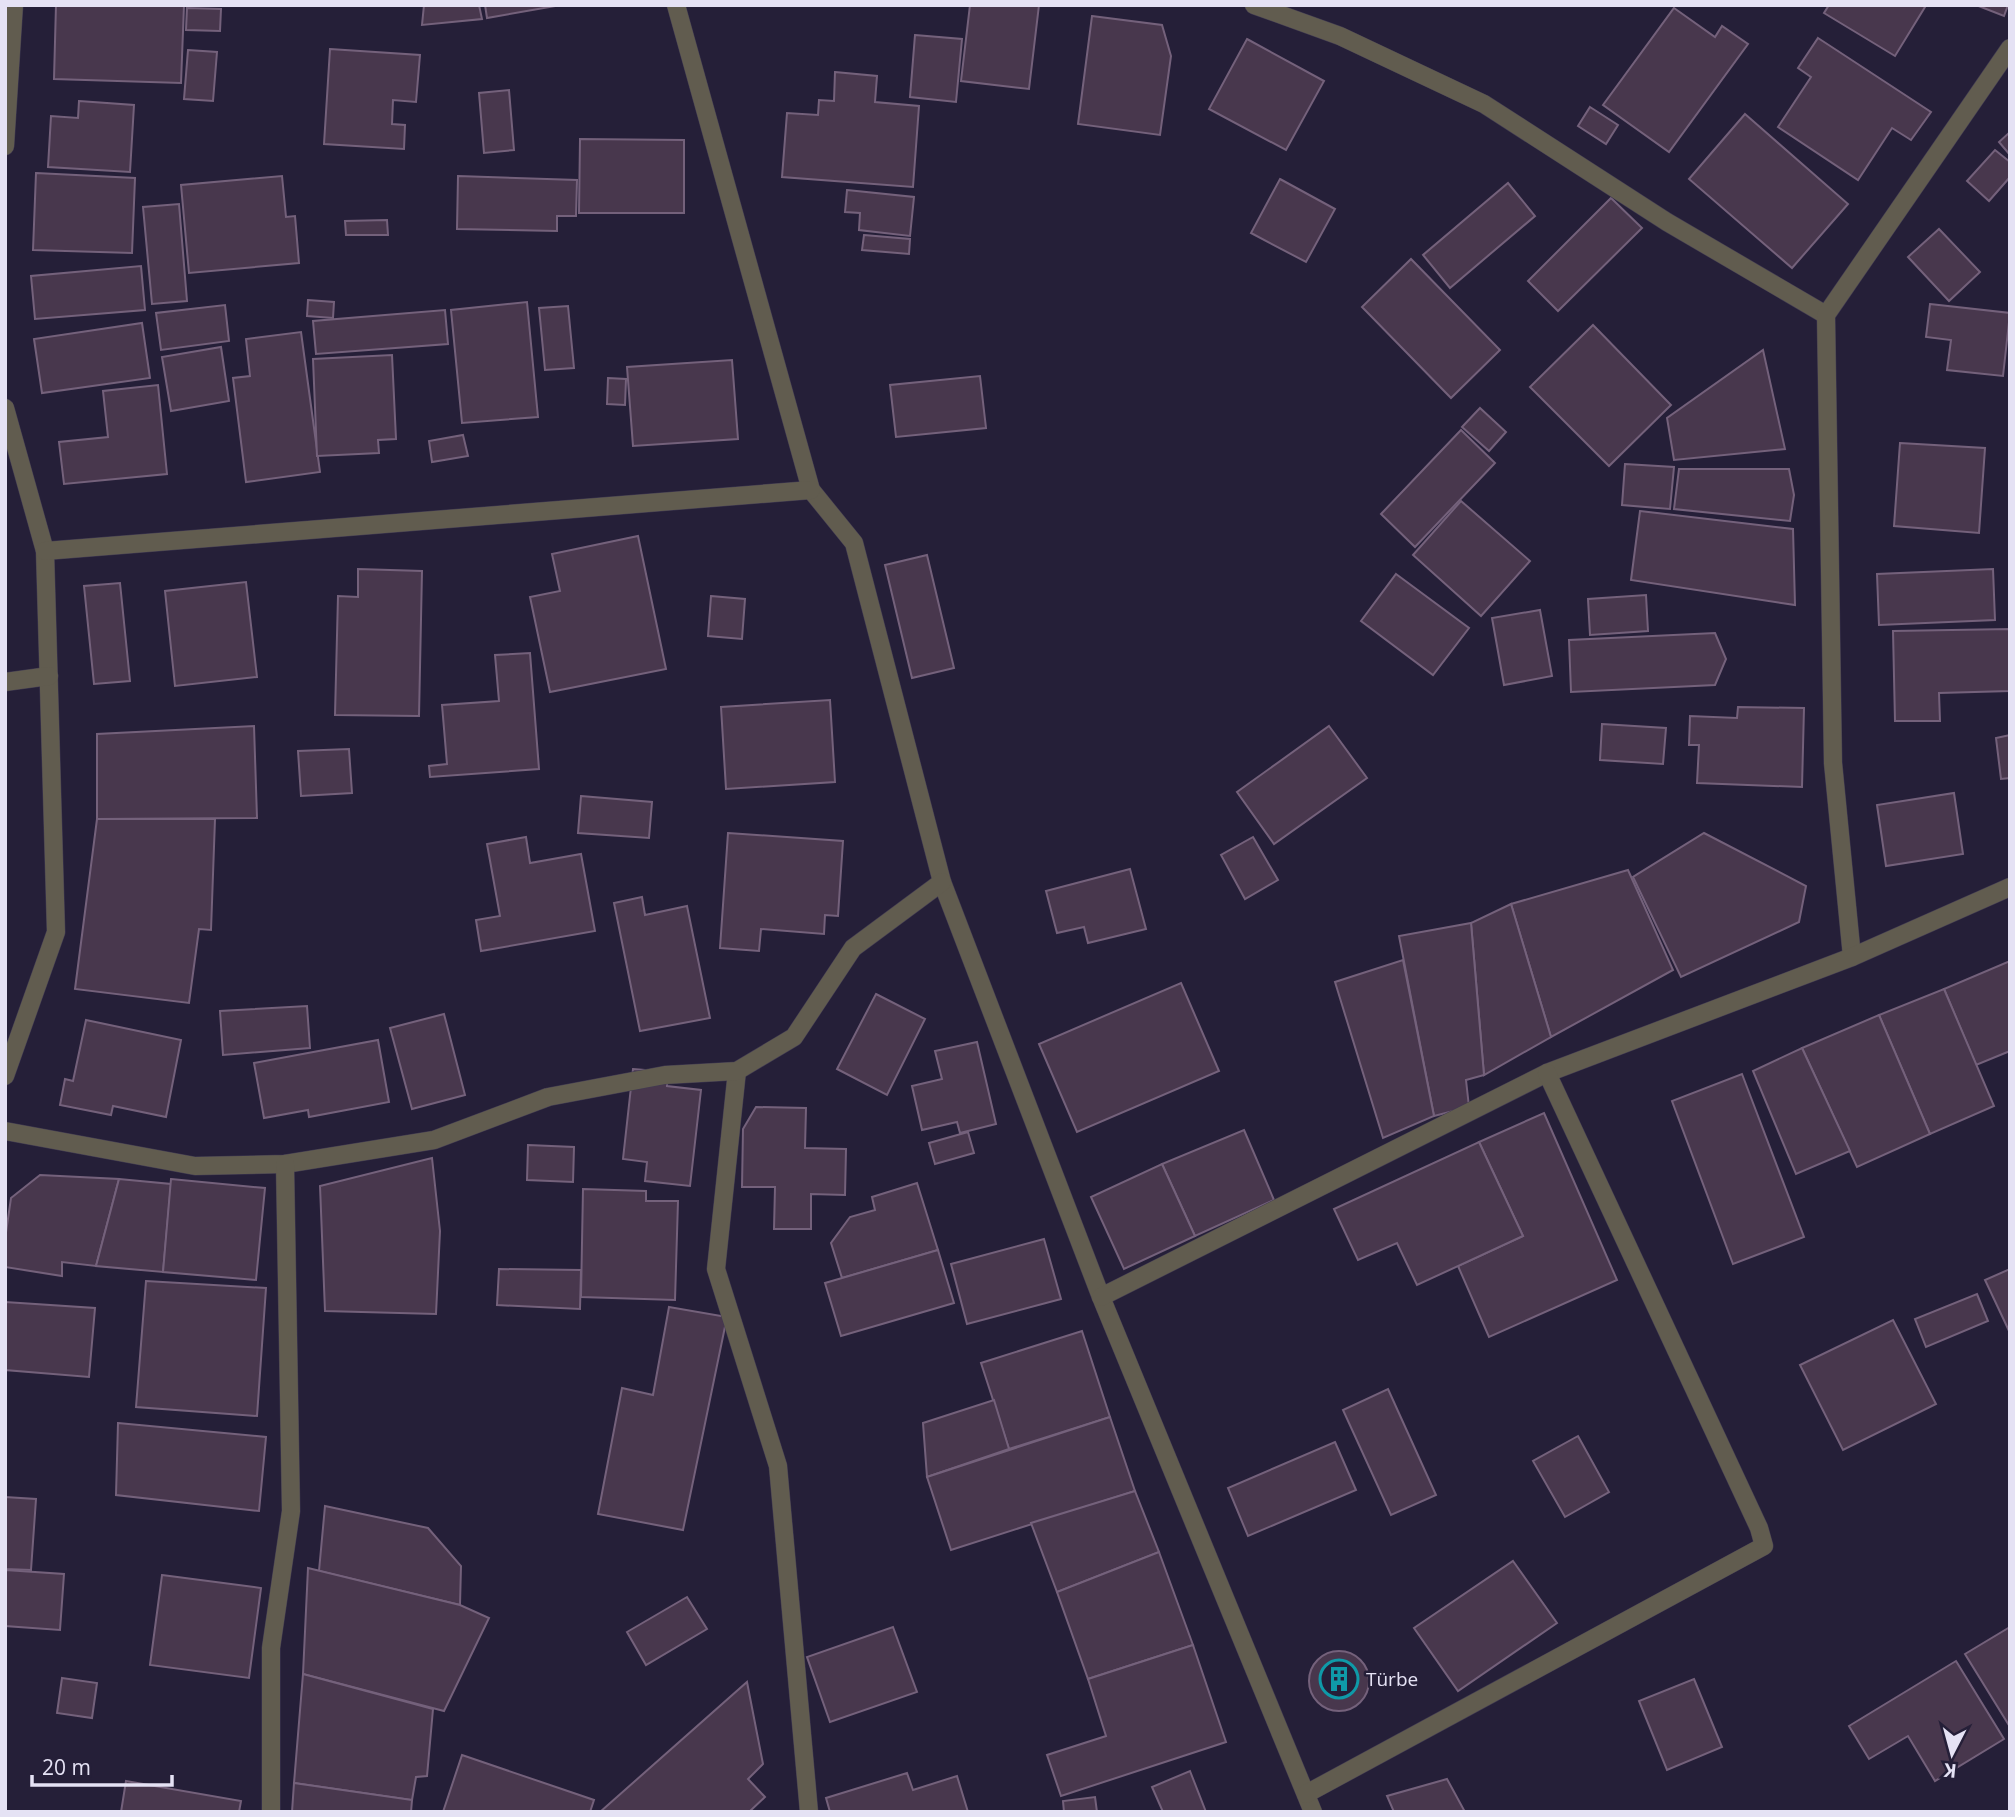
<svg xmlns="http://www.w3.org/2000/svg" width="2015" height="1817" font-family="'Open Sans',sans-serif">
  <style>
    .building { fill: #48374d; stroke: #74617b; stroke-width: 2 }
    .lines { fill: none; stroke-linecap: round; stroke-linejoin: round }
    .street-casing { stroke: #403a52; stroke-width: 19 }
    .street { stroke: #615c4f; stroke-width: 18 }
    .labels { text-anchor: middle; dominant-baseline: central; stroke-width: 5; stroke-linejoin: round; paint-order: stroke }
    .poi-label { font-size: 19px; fill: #e5e2f4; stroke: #251f38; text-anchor: start }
  </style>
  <rect width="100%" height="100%" fill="#251f38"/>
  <g class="building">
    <polygon points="56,5 184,5 181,83 54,79"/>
    <polygon points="424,5 479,5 482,19 422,25"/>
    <polygon points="485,5 561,5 487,18"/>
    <polygon points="970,5 1039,5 1029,89 961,81"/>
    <polygon points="1829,5 1922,5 1925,7 1895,56 1824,13"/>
    <polygon points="1976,5 2008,5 2004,16"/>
    <polygon points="187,8 221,9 220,31 186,30"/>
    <polygon points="1674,8 1715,37 1722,26 1748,44 1669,152 1603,105"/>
    <polygon points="1092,16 1162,25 1171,56 1160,135 1078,124"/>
    <polygon points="915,35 962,39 956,102 910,97"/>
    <polygon points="1818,38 1931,112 1911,140 1892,128 1858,180 1778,127 1811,77 1798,68"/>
    <polygon points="1247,39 1324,81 1286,150 1209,109"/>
    <polygon points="330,49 420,55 416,102 393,100 392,124 405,125 404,149 324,144"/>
    <polygon points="188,50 217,52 213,101 184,99"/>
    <polygon points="835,72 877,76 875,102 919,106 913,187 782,177 787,113 818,115 819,100 834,101"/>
    <polygon points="509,90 514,150 484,153 479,93"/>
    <polygon points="79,101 134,105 130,172 48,167 51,116 78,118"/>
    <polygon points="1590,107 1618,125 1606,144 1578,126"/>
    <polygon points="1745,114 1848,204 1792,268 1689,179"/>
    <polygon points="2010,132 2010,155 1999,142"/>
    <polygon points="580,139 684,140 684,213 579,213"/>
    <polygon points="1995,150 2010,162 2010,177 1989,201 1967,181"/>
    <polygon points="36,173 135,178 132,253 33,250"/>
    <polygon points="282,176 286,217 295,216 299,263 189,273 181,185"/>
    <polygon points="458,176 577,180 576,216 557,216 557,231 457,229"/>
    <polygon points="1280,179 1335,209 1306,262 1251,233"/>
    <polygon points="1508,183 1535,216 1450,288 1423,255"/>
    <polygon points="847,190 914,197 910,236 859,230 860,213 845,212"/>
    <polygon points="1611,198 1642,228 1558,311 1528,281"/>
    <polygon points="179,204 187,301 152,304 143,207"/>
    <polygon points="387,220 388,235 346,235 345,221"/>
    <polygon points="1939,229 1980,272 1949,301 1908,257"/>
    <polygon points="864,235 910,239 909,254 862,250"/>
    <polygon points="1411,259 1500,350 1451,398 1362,307"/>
    <polygon points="141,266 145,310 35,319 31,276"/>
    <polygon points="308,300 334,302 333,318 307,316"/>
    <polygon points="527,302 538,417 462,423 451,310"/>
    <polygon points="1930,304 2010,313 2003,376 1947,370 1951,340 1926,337"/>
    <polygon points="225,305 229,341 161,350 156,313"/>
    <polygon points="568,306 574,368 545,370 539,308"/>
    <polygon points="445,310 448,344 316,354 313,321"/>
    <polygon points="142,323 150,378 42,393 34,339"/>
    <polygon points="1593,325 1671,405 1609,466 1530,387"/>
    <polygon points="301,332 320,472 246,482 233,378 250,376 246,339"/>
    <polygon points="221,347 229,401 171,411 162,357"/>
    <polygon points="1763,350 1785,449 1674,460 1667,418"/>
    <polygon points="392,355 396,439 378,440 379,453 317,456 313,359"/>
    <polygon points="732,360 738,439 633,446 627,367"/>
    <polygon points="980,376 986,428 896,437 890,385"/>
    <polygon points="608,378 626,379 625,405 607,404"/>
    <polygon points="158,385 167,474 64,484 59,442 108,437 103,391"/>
    <polygon points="1480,408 1506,432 1489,451 1462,427"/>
    <polygon points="1461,430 1495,463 1415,547 1381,514"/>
    <polygon points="463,435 468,456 432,462 429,441"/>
    <polygon points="1900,443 1985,448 1979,533 1894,526"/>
    <polygon points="1625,464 1674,467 1670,509 1622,505"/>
    <polygon points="1679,469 1789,469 1794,495 1790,521 1674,509"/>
    <polygon points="1461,501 1530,561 1481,616 1413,555"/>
    <polygon points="1640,511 1793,529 1795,605 1631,580"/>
    <polygon points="638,536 666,669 550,692 530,597 560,591 552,554"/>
    <polygon points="927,555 954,668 912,678 885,565"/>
    <polygon points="358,569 422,571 419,716 335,715 338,596 358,597"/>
    <polygon points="1993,569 1995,620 1879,625 1877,574"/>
    <polygon points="1396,574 1469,628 1433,675 1361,621"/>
    <polygon points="246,582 257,677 175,686 165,591"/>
    <polygon points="120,583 130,681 94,684 84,586"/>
    <polygon points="1646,595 1648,631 1590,635 1588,599"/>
    <polygon points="711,596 745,599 742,639 708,636"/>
    <polygon points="1540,610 1552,676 1504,685 1492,618"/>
    <polygon points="2010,629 2010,691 1939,693 1940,721 1895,721 1893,631"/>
    <polygon points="1715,633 1726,659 1715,685 1571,692 1569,640"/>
    <polygon points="530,653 539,769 430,777 429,766 447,764 442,705 499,701 495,655"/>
    <polygon points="830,700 835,782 726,789 721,707"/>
    <polygon points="1738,707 1804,708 1802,787 1697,783 1699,745 1689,745 1690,716 1737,718"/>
    <polygon points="1602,724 1666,728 1663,764 1600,760"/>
    <polygon points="254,726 257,818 97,819 97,734"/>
    <polygon points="1329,726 1367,778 1274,844 1237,792"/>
    <polygon points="2010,735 2010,778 2001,779 1996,738"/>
    <polygon points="349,749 352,793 301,796 298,751"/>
    <polygon points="1954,793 1963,854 1886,866 1877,805"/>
    <polygon points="581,796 652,802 649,838 578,833"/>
    <polygon points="97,819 215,819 211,930 199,929 189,1003 75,989"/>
    <polygon points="728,833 843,841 838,916 825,915 824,934 761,929 759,951 720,948"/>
    <polygon points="1704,833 1806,886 1799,922 1681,977 1633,877"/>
    <polygon points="526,837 530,863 581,854 595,931 481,951 476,920 500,916 487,844"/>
    <polygon points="1253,837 1278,880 1245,899 1221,855"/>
    <polygon points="1130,869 1146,929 1088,943 1084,927 1057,933 1046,891"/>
    <polygon points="1628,870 1673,970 1551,1037 1511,904"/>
    <polygon points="642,897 645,915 687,906 710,1018 640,1031 614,903"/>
    <polygon points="1511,904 1551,1037 1484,1075 1471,923"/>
    <polygon points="1471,923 1484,1075 1466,1080 1469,1107 1434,1116 1399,936"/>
    <polygon points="1403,960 1434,1116 1383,1138 1335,982"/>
    <polygon points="2010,961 2010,1051 1976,1065 1944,989"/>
    <polygon points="1181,983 1219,1071 1077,1132 1039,1044"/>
    <polygon points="1944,989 1994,1106 1930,1134 1879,1015"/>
    <polygon points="876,994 925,1019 887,1095 837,1069"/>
    <polygon points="307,1006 310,1048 223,1055 220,1011"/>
    <polygon points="444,1014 465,1095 412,1109 390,1028"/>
    <polygon points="1879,1015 1930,1134 1857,1167 1802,1048"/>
    <polygon points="86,1020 181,1040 166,1117 113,1106 111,1115 60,1105 65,1079 73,1081"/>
    <polygon points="378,1040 389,1102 309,1117 308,1110 264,1118 254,1063"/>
    <polygon points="977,1042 996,1124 960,1133 957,1122 922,1130 912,1086 942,1079 935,1051"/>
    <polygon points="1802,1048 1850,1151 1796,1174 1753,1071"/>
    <polygon points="633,1069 668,1072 667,1086 701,1090 690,1186 645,1181 647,1162 623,1159"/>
    <polygon points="1742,1074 1804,1237 1733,1264 1672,1101"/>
    <polygon points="756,1107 806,1108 805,1148 846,1149 845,1195 811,1194 811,1229 774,1229 775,1187 742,1187 743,1129"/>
    <polygon points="1544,1113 1617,1280 1489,1337 1458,1266 1523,1236 1479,1142"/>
    <polygon points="1244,1130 1274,1200 1195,1236 1162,1164"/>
    <polygon points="968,1132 974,1153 935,1164 929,1143"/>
    <polygon points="1479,1142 1523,1236 1417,1285 1397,1243 1358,1260 1334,1209"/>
    <polygon points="528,1145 574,1147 573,1182 527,1180"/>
    <polygon points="432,1158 440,1231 436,1314 325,1311 320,1186"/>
    <polygon points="1162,1164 1195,1236 1124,1269 1091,1197"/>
    <polygon points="40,1175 119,1179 96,1266 62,1262 62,1276 5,1267 5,1239 11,1198"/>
    <polygon points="119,1179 171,1184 163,1272 96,1266"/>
    <polygon points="171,1179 265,1188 256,1280 163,1272"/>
    <polygon points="917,1183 938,1250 842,1278 831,1243 850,1217 875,1210 872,1197"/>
    <polygon points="583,1189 646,1191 646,1201 678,1201 675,1300 581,1297"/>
    <polygon points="1044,1239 1061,1299 967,1324 951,1264"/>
    <polygon points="938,1250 954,1303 841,1336 825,1283"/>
    <polygon points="499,1269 581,1270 580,1309 497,1305"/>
    <polygon points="2010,1269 2010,1333 1985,1280"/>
    <polygon points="146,1281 266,1288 257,1416 136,1407"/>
    <polygon points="1977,1294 1988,1321 1926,1347 1915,1319"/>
    <polygon points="5,1302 95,1308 89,1377 5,1370"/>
    <polygon points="669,1307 727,1317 683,1530 598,1514 622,1388 653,1395"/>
    <polygon points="1893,1320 1936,1404 1843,1450 1800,1365"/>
    <polygon points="1082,1331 1110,1417 1009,1449 981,1363"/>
    <polygon points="1388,1389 1436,1495 1391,1515 1343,1410"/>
    <polygon points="994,1400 1009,1449 927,1477 923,1423"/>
    <polygon points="1110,1417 1135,1491 951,1550 927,1477"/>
    <polygon points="118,1423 266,1437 259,1511 116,1495"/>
    <polygon points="1578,1436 1609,1492 1565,1517 1533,1461"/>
    <polygon points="1335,1442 1356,1490 1248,1536 1228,1488"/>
    <polygon points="1135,1491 1159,1552 1057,1592 1031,1523"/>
    <polygon points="5,1497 36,1499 31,1570 5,1569"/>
    <polygon points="325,1506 428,1528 461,1566 460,1605 319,1571"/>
    <polygon points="1159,1552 1193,1645 1088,1679 1057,1592"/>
    <polygon points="1513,1561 1557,1623 1458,1691 1414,1628"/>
    <polygon points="308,1568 460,1605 489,1618 444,1711 303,1674"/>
    <polygon points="5,1570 64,1574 60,1630 5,1626"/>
    <polygon points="162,1575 261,1588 249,1678 150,1665"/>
    <polygon points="687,1597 707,1629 646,1665 627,1632"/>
    <polygon points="893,1627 917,1692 830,1722 807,1657"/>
    <polygon points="2010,1627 2010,1727 1965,1654"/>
    <polygon points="1193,1645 1226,1742 1061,1796 1047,1755 1106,1736 1088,1679"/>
    <circle cx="1339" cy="1681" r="30"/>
    <polygon points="1956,1661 2004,1739 1935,1781 1908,1736 1869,1759 1849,1726"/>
    <polygon points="303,1674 433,1709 427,1776 416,1777 412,1800 294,1783"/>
    <polygon points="62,1678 97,1683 92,1718 57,1713"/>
    <polygon points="1694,1679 1722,1747 1667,1770 1639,1701"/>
    <polygon points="747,1682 763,1764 748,1779 765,1797 749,1812 600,1812"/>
    <polygon points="462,1755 594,1800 590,1812 443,1812"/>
    <polygon points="1190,1771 1206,1812 1163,1812 1152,1787"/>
    <polygon points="907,1773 913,1790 957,1776 968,1812 830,1812 826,1798"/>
    <polygon points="1447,1779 1465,1812 1394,1812 1387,1796"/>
    <polygon points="126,1781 241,1801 239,1812 121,1812"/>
    <polygon points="294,1783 412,1800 411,1812 292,1812"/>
    <polygon points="1095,1797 1097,1812 1064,1812 1063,1801"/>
  </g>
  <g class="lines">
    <defs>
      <g id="street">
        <polyline points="676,5 811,490 854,543 942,882 1101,1297 1313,1812"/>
        <polyline points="1254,5 1340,36 1484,104 1667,222 1826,315"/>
        <polyline points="5,146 14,5"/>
        <polyline points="5,408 45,551 56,932 5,1076"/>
        <polyline points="45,551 811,490"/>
        <polyline points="5,682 49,676"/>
        <polyline points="1852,957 1833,763 1826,315 2010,48"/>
        <polyline points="737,1071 716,1269 778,1466 809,1812"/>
        <polyline points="5,1131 195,1166 285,1164 434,1140 548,1097 665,1075 737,1071 794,1037 853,948 942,882"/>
        <polyline points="1101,1297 1547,1073 1852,957 2010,887"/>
        <polyline points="1306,1794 1764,1546 1759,1528 1547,1073"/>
        <polyline points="271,1812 271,1648 291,1511 285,1164"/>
      </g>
    </defs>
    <use href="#street" class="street-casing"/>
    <use href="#street" class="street"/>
  </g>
  <defs>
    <symbol id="building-ring" viewBox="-11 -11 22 22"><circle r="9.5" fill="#251f38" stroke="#0f9aa8" stroke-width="1.5"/><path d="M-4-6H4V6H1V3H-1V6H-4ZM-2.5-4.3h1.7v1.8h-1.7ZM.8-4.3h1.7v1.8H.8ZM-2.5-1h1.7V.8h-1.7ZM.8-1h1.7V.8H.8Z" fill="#0f9aa8"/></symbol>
  </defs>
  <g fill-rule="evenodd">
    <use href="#building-ring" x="1317" y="1657" width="44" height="44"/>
  </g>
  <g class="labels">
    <g class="poi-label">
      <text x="1366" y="1679">Türbe</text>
    </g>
  </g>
  <rect width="2015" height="1817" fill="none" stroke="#e5e2f4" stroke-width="14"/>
  <g transform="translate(1952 1754) rotate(186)" stroke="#251f38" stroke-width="5" paint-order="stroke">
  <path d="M0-5L12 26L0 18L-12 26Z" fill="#e5e2f4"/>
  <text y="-10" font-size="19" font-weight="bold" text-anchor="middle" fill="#e5e2f4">K</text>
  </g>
  <path d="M32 1775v10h140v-10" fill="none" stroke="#e5e2f4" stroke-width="3.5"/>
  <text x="42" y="1775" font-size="21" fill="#e5e2f4" stroke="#251f38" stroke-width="5" paint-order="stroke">20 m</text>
</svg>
